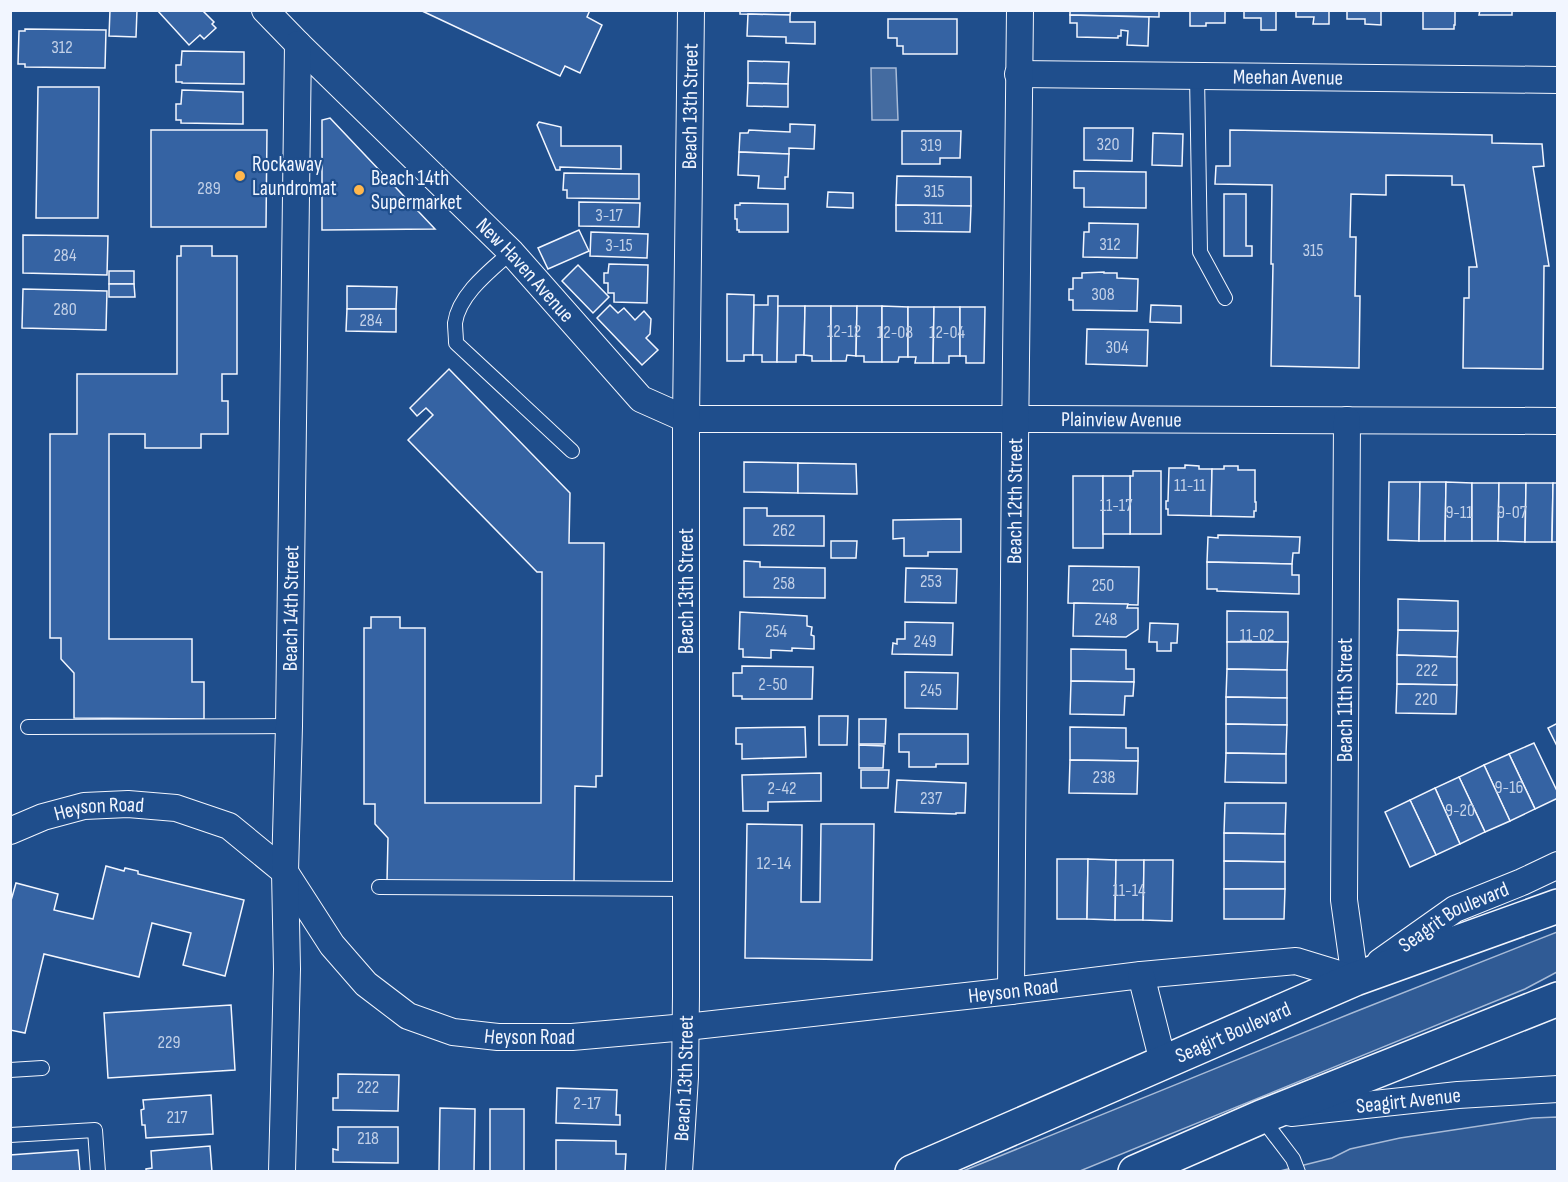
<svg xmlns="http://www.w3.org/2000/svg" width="1568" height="1182" font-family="'Sofia Sans Condensed',sans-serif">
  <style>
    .built { fill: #305b95; stroke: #a8bbd7; stroke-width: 1.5 }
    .water { fill: #446ba0; stroke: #a8bbd7; stroke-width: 1.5 }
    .building { fill: #3563a3; stroke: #f2f6ff; stroke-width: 1.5 }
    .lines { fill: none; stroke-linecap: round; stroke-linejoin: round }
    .service-casing { stroke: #f2f6ff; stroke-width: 16 }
    .minor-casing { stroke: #f2f6ff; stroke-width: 28 }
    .primary-casing { stroke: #f2f6ff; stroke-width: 36 }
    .service { stroke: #1f4e8c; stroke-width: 14 }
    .minor { stroke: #1f4e8c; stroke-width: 26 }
    .primary { stroke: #1f4e8c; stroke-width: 33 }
    .poi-dot { fill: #ffb74d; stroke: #1f4e8c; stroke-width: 2 }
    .labels { text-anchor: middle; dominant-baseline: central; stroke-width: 4.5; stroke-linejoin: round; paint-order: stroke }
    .number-label { font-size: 18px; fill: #c3d1e8 }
    .street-label { font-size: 21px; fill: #f2f6ff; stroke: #1f4e8c }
    .poi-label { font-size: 21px; fill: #f2f6ff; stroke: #1f4e8c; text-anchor: start }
  </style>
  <rect width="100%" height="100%" fill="#1f4e8c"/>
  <g class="built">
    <polygon points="1557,932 1557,972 1525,989 1080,1171 963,1171 1352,1013"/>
    <polygon points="1557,1117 1557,1171 1276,1172 1332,1158 1350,1149 1400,1138 1533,1118"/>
  </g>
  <polygon class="water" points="871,68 896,68 898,120 872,120"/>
  <g class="building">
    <polygon points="110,10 137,10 136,37 109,36"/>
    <polygon points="157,10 202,10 214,22 212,24 216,28 204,39 200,35 189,45"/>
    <polygon points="420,10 590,10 587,17 602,25 580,73 565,66 560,76"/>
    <polygon points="740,10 791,10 790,15 740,14"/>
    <polygon points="1070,10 1159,10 1159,17 1070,15"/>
    <polygon points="1190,10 1225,10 1225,23 1206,23 1206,26 1190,26"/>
    <polygon points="1244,10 1276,10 1276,30 1261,30 1261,18 1244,18"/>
    <polygon points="1296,10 1329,10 1329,24 1313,24 1314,17 1296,17"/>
    <polygon points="1347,10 1381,10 1381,25 1365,24 1365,19 1347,19"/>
    <polygon points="1423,10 1455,10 1455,25 1454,25 1454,29 1423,29"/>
    <polygon points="1480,10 1512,10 1512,15 1479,15"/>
    <polygon points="748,14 790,15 790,22 815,22 815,44 786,43 786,37 747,36"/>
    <polygon points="1070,15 1149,17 1148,46 1127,45 1128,31 1121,30 1121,36 1118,36 1118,38 1077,37 1077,23 1070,23"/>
    <polygon points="888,19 957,19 957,54 903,54 903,46 897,46 897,38 888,38"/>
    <polygon points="25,29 106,30 105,68 25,67 25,64 18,64 19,31 25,31"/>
    <polygon points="182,51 244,52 244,84 182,83 182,82 176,82 176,65 181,65"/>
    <polygon points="748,61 789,62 788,84 748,83"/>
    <polygon points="748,83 788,84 788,107 747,106"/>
    <polygon points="38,87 99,87 98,218 36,218"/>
    <polygon points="182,90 243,92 243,124 181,123 181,120 176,120 176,104 181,104"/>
    <polygon points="330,118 435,229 322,230 322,120"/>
    <polygon points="539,122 561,127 561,146 621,146 621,169 560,167 560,170 556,170 537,125"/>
    <polygon points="790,124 815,125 814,149 789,148 789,154 739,152 740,133 748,133 749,130 790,132"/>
    <polygon points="1084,128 1133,128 1132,161 1084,160"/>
    <polygon points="151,130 267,130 266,227 151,227"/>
    <polygon points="1230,130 1492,135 1492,143 1542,144 1544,166 1533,167 1549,266 1544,266 1543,369 1463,368 1464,298 1469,298 1469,267 1477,267 1464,185 1452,185 1452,176 1386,175 1386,195 1351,194 1350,237 1356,237 1355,296 1360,296 1359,368 1271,366 1273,264 1271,264 1272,185 1215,184 1216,166 1230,166"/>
    <polygon points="902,131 961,131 960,158 940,158 940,164 902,164"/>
    <polygon points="1153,133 1183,134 1182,166 1152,165"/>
    <polygon points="739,152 789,154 788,177 785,177 785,189 758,188 759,176 738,175"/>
    <polygon points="1074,171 1146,172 1146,208 1084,207 1084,188 1074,188"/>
    <polygon points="564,173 639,174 639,199 567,198 567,190 563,190"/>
    <polygon points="897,176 971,177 971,206 896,205"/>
    <polygon points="828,192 853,193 853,208 827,207"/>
    <polygon points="1224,194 1246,194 1246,246 1252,246 1252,256 1224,256"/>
    <polygon points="579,202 640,203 639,227 579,226"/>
    <polygon points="740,203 788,204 788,232 739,232 739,230 737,230 737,219 735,219 735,205 740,205"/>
    <polygon points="896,205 971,206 970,232 896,231"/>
    <polygon points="1089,223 1138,224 1137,258 1083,257 1084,232 1089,232"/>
    <polygon points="579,230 589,251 548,269 538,248"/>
    <polygon points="591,232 648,234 647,258 590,256"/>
    <polygon points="23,235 108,236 107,275 23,273"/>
    <polygon points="181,246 212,246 212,256 237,256 237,374 222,374 222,401 228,401 228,434 201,434 201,448 145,448 145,434 109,434 109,639 192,639 192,682 204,682 204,719 74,718 74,673 61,659 61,638 50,638 50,434 77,434 77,374 177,374 177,256 181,256"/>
    <polygon points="609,264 648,265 647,303 614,302 614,293 608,293 608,283 604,283 604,273 608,273"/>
    <polygon points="578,265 609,297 593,313 562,281"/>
    <rect x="109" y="271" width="25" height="13"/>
    <polygon points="1104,272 1104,273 1117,273 1117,278 1138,279 1137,311 1073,310 1073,300 1069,300 1069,289 1073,289 1073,278 1082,278 1082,273"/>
    <polygon points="109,284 134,284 135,297 109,297"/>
    <polygon points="347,286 397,287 396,309 347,309"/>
    <polygon points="23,289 107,291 106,330 22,328"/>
    <polygon points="727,294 754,295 753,355 744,355 744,361 727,361"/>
    <polygon points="768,296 778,296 777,362 762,362 762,355 753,355 754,305 768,305"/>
    <polygon points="610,305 618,313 624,308 635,320 644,311 651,319 650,334 646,338 658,350 642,365 597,318"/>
    <polygon points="1151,305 1181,306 1181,323 1150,322"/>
    <polygon points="778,306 805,306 804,355 796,355 796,362 777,362"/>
    <polygon points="805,306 831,306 831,361 812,361 812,356 804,355"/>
    <polygon points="831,306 857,306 856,356 847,355 846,361 831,361"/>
    <polygon points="857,306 882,306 882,362 864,362 864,356 856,356"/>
    <polygon points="882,306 908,307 908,357 899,357 898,362 882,362"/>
    <polygon points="908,307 934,307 933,363 915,363 916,357 908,357"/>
    <polygon points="934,307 960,307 960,356 949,356 949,363 933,363"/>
    <polygon points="960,307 985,307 984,363 966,363 966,356 960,356"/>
    <polygon points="347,309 396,309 396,332 346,331"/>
    <polygon points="1087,329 1148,330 1147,366 1086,364"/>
    <polygon points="449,369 570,493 569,543 604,543 602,776 596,776 596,787 575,786 574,884 387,882 388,838 375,824 375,804 364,804 364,628 371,628 371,617 400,617 400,628 425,628 425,803 541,803 542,572 537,572 408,440 433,415 426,408 417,416 410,408"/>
    <polygon points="744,462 798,463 798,493 744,492"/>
    <polygon points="798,463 856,464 857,494 798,493"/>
    <polygon points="1185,465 1199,466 1199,469 1212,469 1211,516 1168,515 1168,509 1166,509 1166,501 1168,501 1169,468 1185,468"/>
    <polygon points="1224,466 1238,466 1238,470 1255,470 1255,502 1256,502 1256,511 1254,511 1254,517 1211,516 1212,469 1224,469"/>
    <polygon points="1133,471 1161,471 1161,534 1130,534 1130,476 1133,476"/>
    <rect x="1073" y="476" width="30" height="72"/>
    <rect x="1103" y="476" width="27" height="58"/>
    <polygon points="1389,482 1420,482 1419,541 1388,540"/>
    <polygon points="1420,482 1446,482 1445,541 1419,541"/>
    <polygon points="1446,482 1472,483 1472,541 1445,541"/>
    <polygon points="1472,483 1499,483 1498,541 1472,541"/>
    <polygon points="1499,483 1526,483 1525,542 1498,541"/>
    <polygon points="1526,483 1553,483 1552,542 1525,542"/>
    <polygon points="1553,483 1558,483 1558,542 1552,542"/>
    <polygon points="744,508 767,508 767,516 824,516 824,546 744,545"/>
    <polygon points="961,519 961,552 928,552 928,556 904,556 904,538 893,539 893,520"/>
    <polygon points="1218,535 1300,537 1299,553 1293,553 1292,564 1207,562 1208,537 1218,538"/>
    <polygon points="831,541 857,541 856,558 831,558"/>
    <polygon points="744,561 760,562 760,567 825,568 825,598 744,597"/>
    <polygon points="1207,562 1292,564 1292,575 1299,575 1299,594 1217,591 1217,589 1207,589"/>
    <polygon points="1069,566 1139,567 1138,605 1068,603"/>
    <polygon points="906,568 957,569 956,603 905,602"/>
    <polygon points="1398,599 1458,601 1458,631 1398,630"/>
    <polygon points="1074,603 1128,604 1127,608 1138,608 1138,629 1126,637 1073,636"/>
    <polygon points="1227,611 1288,612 1288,642 1227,642"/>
    <polygon points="740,612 807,616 807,626 812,627 811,635 814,636 814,649 792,648 792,651 771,650 771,658 743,657 743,649 739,649"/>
    <polygon points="905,622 953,623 952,655 892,654 893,643 897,644 897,639 905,639"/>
    <polygon points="1150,623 1178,624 1177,643 1171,643 1171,651 1157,651 1157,642 1149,642"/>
    <polygon points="1398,630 1458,631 1457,657 1397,655"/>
    <polygon points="1227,642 1288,642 1287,670 1227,669"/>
    <polygon points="1071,649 1126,650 1126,669 1134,669 1134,682 1071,681"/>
    <polygon points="1397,655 1457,657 1457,685 1397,684"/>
    <polygon points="742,666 813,667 812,699 742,699 742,696 733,696 733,673 742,673"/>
    <polygon points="1227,669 1287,670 1287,698 1226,697"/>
    <polygon points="905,672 958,673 957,709 905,708"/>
    <polygon points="1071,681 1134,682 1133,696 1125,696 1124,715 1070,714"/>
    <polygon points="1397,684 1457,685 1456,714 1396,713"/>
    <polygon points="1226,697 1287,698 1287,725 1226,724"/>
    <polygon points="819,716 848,716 847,745 819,745"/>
    <polygon points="859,719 886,719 885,744 859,744"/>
    <polygon points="1558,723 1558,748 1548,728"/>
    <polygon points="1226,724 1287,725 1286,754 1226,753"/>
    <polygon points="805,727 806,757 742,759 742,744 736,744 736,728"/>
    <polygon points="1070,727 1126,728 1126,748 1138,748 1138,761 1070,760"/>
    <polygon points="899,734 968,734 968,764 936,764 936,767 909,767 909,752 899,752"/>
    <polygon points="1534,743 1558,793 1558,798 1535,809 1509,754"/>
    <polygon points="859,745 884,746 883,768 859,768"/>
    <polygon points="1226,753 1286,754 1286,783 1225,782"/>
    <polygon points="1509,754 1535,809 1510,821 1484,765"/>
    <polygon points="1070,760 1138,761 1137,794 1069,793"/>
    <polygon points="1484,765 1510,821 1485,832 1459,777"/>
    <polygon points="861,770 889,770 888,788 861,788"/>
    <polygon points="821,773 821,801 768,802 768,811 743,811 742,775"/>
    <polygon points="1459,777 1485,832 1460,844 1435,788"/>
    <polygon points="897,780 966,783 965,813 956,813 956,814 895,812"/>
    <polygon points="1435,788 1460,844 1436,855 1410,800"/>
    <polygon points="1410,800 1436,855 1410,867 1385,812"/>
    <polygon points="1225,803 1286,803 1285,834 1224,833"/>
    <polygon points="747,824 802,825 801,902 820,902 821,824 874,824 872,960 745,958"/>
    <polygon points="1224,833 1285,834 1285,862 1224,861"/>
    <polygon points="1057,859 1088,859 1087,919 1057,919"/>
    <polygon points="1088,859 1116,860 1115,920 1087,919"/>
    <polygon points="1116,860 1144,860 1143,920 1115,920"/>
    <polygon points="1144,860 1173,860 1172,921 1143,920"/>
    <polygon points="1224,861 1285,862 1285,889 1224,889"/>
    <polygon points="106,866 124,871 125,868 138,871 138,874 244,900 225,976 183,965 191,933 152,923 139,977 44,954 25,1033 10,1030 10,904 16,883 58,894 54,910 93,919"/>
    <polygon points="1224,889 1285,889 1284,919 1224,919"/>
    <polygon points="231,1005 235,1070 108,1078 104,1013"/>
    <polygon points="338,1074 399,1075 398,1111 333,1110 333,1098 338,1098"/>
    <polygon points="557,1088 617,1090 616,1115 620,1115 620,1125 556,1123"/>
    <polygon points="211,1095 213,1134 146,1138 145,1125 142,1125 141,1110 144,1109 143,1100"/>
    <polygon points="440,1108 475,1109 474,1172 439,1171"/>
    <rect x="490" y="1109" width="34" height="62"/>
    <polygon points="338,1127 398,1127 398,1163 333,1162 333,1149 338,1150"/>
    <polygon points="556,1140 616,1141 616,1154 626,1154 625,1172 556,1172"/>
    <polygon points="210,1146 212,1172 146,1172 146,1169 152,1168 151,1151"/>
    <polygon points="78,1150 80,1172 10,1172 10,1155"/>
  </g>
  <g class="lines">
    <defs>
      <g id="service">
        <polyline points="1197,76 1200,252 1225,298"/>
        <path d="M511,252C491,270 459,294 455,323C455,329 456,336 456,343L572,451"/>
        <polyline points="28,727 289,726"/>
        <polyline points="379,887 686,889"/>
        <polyline points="10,1070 42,1068"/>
        <polyline points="1261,1117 1293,1159 1298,1172"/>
        <polyline points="10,1135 95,1130 98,1172"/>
      </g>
      <g id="minor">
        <path id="s1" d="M265,10L298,44L511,252L641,399L686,419H1044L1558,421"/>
        <path id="s2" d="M1018,74L1558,80"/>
        <polyline points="1347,420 1344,900 1355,979"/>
        <path id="s3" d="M10,831L43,817L84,806L128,804L176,808L229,826L285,872L332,945L366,984L408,1016L453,1032L498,1037H572L686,1027L1011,991L1141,975L1296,961L1355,979"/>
        <path id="s4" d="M1380,962L1455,909L1522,882L1558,865"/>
        <polyline points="1141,975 1163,1062"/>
        <path id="s5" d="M1011,991L1015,446L1020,10"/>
        <path id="s6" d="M1291,1113L1458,1095L1558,1089"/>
        <path id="s7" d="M282,1172L287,969L285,872L289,726L298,44"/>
        <path id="s8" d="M679,1172L685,1077L686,996V419L691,10"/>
      </g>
      <g id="primary">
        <path id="s9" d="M912,1172L1355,979L1558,906"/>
        <polyline points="1135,1172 1261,1117 1558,999"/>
      </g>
    </defs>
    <use href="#service" class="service-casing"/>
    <use href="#minor" class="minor-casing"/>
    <use href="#primary" class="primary-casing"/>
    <use href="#service" class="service"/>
    <use href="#minor" class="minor"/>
    <use href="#primary" class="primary"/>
  </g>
  <g class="poi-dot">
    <circle cx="240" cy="176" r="6"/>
    <circle cx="359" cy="190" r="6"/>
  </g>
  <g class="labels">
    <g class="number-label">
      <text x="62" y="47">312</text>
      <text x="1108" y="144">320</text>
      <text x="931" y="145">319</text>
      <text x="209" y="188">289</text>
      <text x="934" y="191">315</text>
      <text x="609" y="215">3-17</text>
      <text x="933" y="218">311</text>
      <text x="1110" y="244">312</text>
      <text x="619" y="245">3-15</text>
      <text x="1313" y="250">315</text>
      <text x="65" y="255">284</text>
      <text x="1103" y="294">308</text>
      <text x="65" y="309">280</text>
      <text x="371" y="320">284</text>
      <text x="844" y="331">12-12</text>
      <text x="895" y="332">12-08</text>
      <text x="947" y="332">12-04</text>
      <text x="1117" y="347">304</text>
      <text x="1190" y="485">11-11</text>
      <text x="1116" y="505">11-17</text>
      <text x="1459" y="512">9-11</text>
      <text x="1512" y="512">9-07</text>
      <text x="784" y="530">262</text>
      <text x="931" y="581">253</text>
      <text x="784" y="583">258</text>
      <text x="1103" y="585">250</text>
      <text x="1106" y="619">248</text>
      <text x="776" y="631">254</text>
      <text x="1257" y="635">11-02</text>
      <text x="925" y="641">249</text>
      <text x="1427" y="670">222</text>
      <text x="773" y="684">2-50</text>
      <text x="931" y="690">245</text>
      <text x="1426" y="699">220</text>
      <text x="1104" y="777">238</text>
      <text x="1509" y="787">9-16</text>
      <text x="782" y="788">2-42</text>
      <text x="931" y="798">237</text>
      <text x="1460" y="810">9-20</text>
      <text x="774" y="863">12-14</text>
      <text x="1129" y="890">11-14</text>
      <text x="169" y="1042">229</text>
      <text x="368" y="1087">222</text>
      <text x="587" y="1103">2-17</text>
      <text x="177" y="1117">217</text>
      <text x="368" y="1138">218</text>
    </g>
    <g class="street-label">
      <text stroke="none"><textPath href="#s2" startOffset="270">Meehan Avenue</textPath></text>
      <text stroke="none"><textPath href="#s8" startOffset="1066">Beach 13th Street</textPath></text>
      <text stroke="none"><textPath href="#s1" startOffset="368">New Haven Avenue</textPath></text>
      <text stroke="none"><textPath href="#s1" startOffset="1026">Plainview Avenue</textPath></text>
      <text stroke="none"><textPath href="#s5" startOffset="490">Beach 12th Street</textPath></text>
      <text transform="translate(686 591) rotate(-90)">Beach 13th Street</text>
      <text stroke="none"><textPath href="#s7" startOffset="564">Beach 14th Street</textPath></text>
      <text transform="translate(1345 700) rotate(-90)">Beach 11th Street</text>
      <text stroke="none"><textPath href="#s3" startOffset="93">Heyson Road</textPath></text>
      <text stroke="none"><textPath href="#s4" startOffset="87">Seagrit Boulevard</textPath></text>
      <text stroke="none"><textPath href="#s3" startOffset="1101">Heyson Road</textPath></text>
      <text stroke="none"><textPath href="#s9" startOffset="350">Seagirt Boulevard</textPath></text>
      <text stroke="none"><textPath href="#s3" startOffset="615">Heyson Road</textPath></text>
      <text stroke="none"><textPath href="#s8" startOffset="94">Beach 13th Street</textPath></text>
      <text stroke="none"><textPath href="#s6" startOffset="118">Seagirt Avenue</textPath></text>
    </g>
    <g class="poi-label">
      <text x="252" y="164">Rockaway<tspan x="252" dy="24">Laundromat</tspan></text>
      <text x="371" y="178">Beach 14th<tspan x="371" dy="24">Supermarket</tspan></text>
    </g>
  </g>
  <rect width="1568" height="1182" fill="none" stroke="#f2f6ff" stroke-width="24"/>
</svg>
